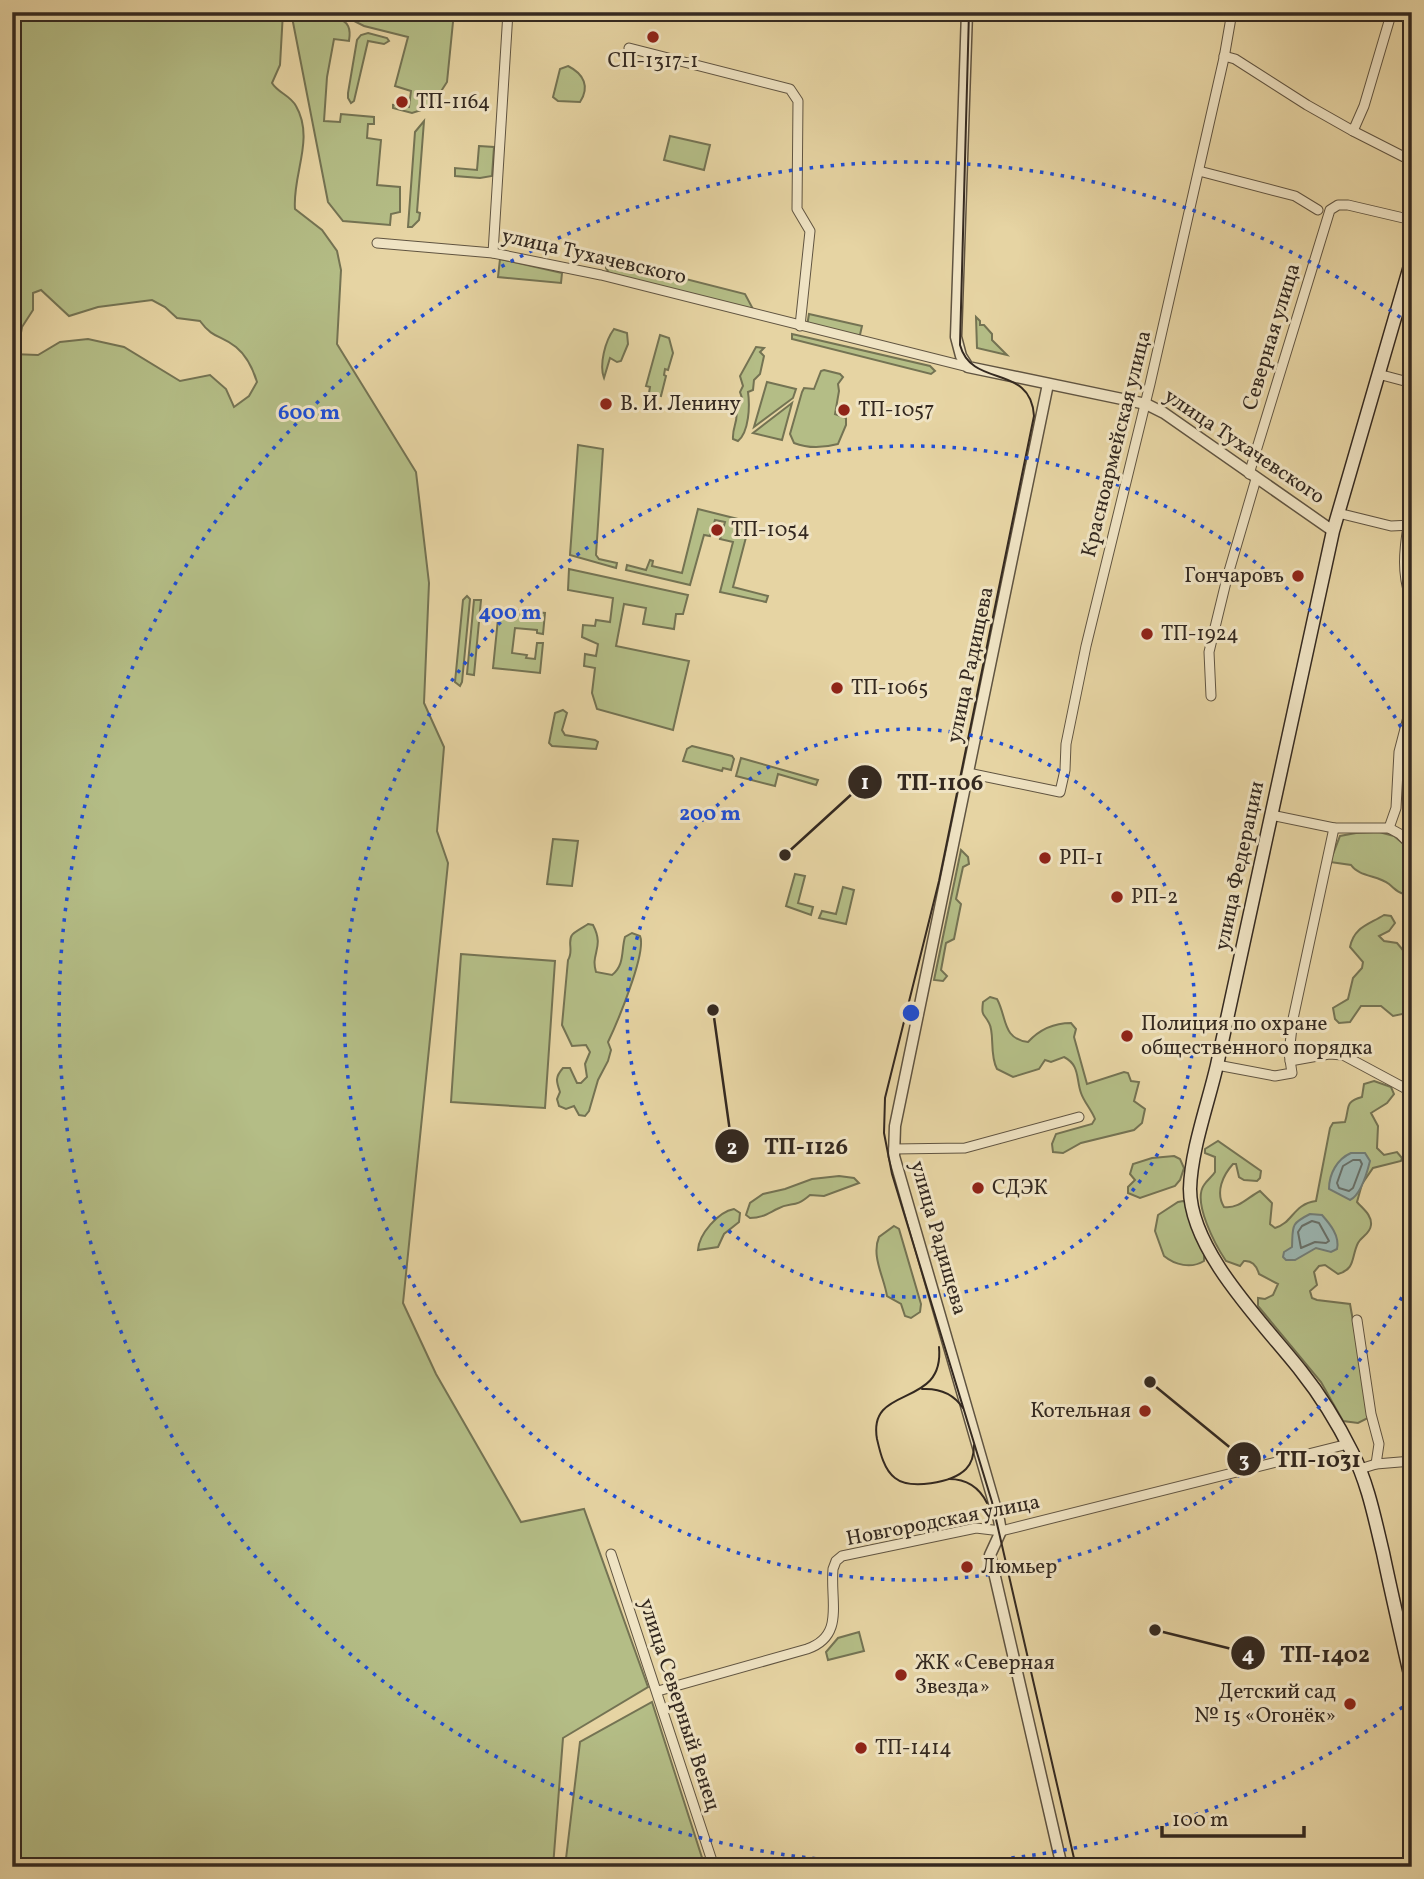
<svg xmlns="http://www.w3.org/2000/svg" width="1424" height="1879" font-family="Vollkorn,serif">
  <style>
    .green { fill: #b4bd86; stroke: #747353; stroke-width: 2 }
    .water { fill: #9ab5b1; stroke: #717d77; stroke-width: 2 }
    .lines { fill: none; stroke-linecap: round; stroke-linejoin: round }
    .shore { stroke: #676f68; stroke-width: 2 }
    .minor-casing { stroke: #605441; stroke-width: 11 }
    .tertiary-casing { stroke: #605441; stroke-width: 13 }
    .secondary-casing { stroke: #342920; stroke-width: 15 }
    .minor { stroke: #efe3c3; stroke-width: 9 }
    .tertiary { stroke: #efe3c3; stroke-width: 10 }
    .secondary { stroke: #efe3c3; stroke-width: 12 }
    .tram { stroke: #342920; stroke-width: 2 }
    .ring { fill: none; stroke: #1d4ed8; stroke-width: 3.5; stroke-dasharray: 3.5 7 }
    .poi-dot { fill: #8f2418; stroke: #efe3c3; stroke-width: 2.5 }
    .labels { text-anchor: middle; dominant-baseline: central; stroke-width: 6; stroke-linejoin: round; paint-order: stroke }
    .poi-label { font-size: 21px; fill: #342920; stroke: #efe3c3; text-anchor: start }
    .street-label { font-size: 21px; fill: #342920; stroke: #efe3c3 }
    .centre { fill: #1d4ed8; stroke: #efe3c3; stroke-width: 3.5 }
    .ring-label { font-size: 21px; text-anchor: middle; font-weight: bold; fill: #1d4ed8; stroke: #efe3c3; stroke-width: 6; stroke-linejoin: round; paint-order: stroke }
    .leader { fill: none; stroke: #342920; stroke-width: 2.5 }
    .callout-dot { fill: #342920; stroke: #efe3c3; stroke-width: 2.5 }
    .mark-label { font-size: 21px; text-anchor: middle; font-weight: bold; fill: #fff }
    .callout-label { font-size: 23px; text-anchor: middle; font-weight: bold; fill: #342920; stroke: #efe3c3; stroke-width: 6; stroke-linejoin: round; paint-order: stroke }
  </style>
  <rect width="100%" height="100%" fill="#e6d4a3"/>
  <filter id="stains"><feTurbulence type="fractalNoise" baseFrequency=".00286" numOctaves="4"/><feColorMatrix values="0 0 0 0 .2 0 0 0 0 .09 0 0 0 0 .02 0 0 0 .5 -.17"/></filter>
  <radialGradient id="worn" r=".72"><stop offset=".6" stop-color="#630" stop-opacity="0"/><stop offset="1" stop-color="#630" stop-opacity=".3"/></radialGradient>
  <g class="green">
    <path d="M12,12H283L280,65L272,83C278,93 290,95 296,106C315,139 292,175 295,209L322,230L337,251L341,270L337,344L416,472L429,583L424,703L444,747L437,831L448,863L403,1303L436,1374L521,1522L584,1509L648,1687L563,1738L553,1867H12V354L38,355L60,342L88,339L124,347L180,381L210,375L226,389L234,407L249,396L257,382C253,369 247,356 236,347C221,335 213,339 200,321L177,318L165,307L152,300L98,307L69,316L41,290L33,293V310L22,327L19,344L12,343Z"/>
    <path d="M291,12H337L336,18C349,21 351,29 349,41L334,39L327,77L324,121L340,122L341,114L374,117V124H368L367,138L381,140L377,185L400,187V212L391,214L390,225L343,221L328,202Z"/>
    <polygon points="351,12 454,12 447,82 431,107 412,113 393,108 393,105 409,107 411,91 395,86 408,37 364,26 350,19"/>
    <polygon points="368,33 387,38 389,41 384,44 368,41 354,101 351,103 348,98 348,93 357,40 361,35"/>
    <path d="M568,66C584,74 590,87 580,102L558,101L553,97L560,69Z"/>
    <polygon points="424,121 417,212 420,213 419,220 412,227 408,227 415,132"/>
    <polygon points="670,136 710,145 704,170 664,160"/>
    <polygon points="479,146 494,147 492,176 480,178 455,176 455,168 477,170"/>
    <polygon points="500,259 562,273 561,283 498,277"/>
    <polygon points="607,259 745,294 754,311 609,273 606,268"/>
    <polygon points="809,314 862,326 859,339 807,326"/>
    <polygon points="976,317 980,321 980,325 984,325 992,334 992,340 1007,355 977,348"/>
    <path d="M614,329L627,333L628,344L621,361L617,362L610,358L604,378C599,365 605,341 614,329Z"/>
    <polygon points="792,334 930,366 935,371 931,374 792,339"/>
    <polygon points="660,335 669,338 673,353 668,370 665,369 664,375 666,376 661,396 649,393 650,387 646,386"/>
    <path d="M756,347L764,348L760,352L764,356L760,374L754,380L753,390L748,392C750,406 749,432 738,441L733,439C732,427 739,420 736,410L742,398L740,392L743,386L740,376Z"/>
    <path d="M824,370L840,374L843,377L838,384L839,391L835,414L846,418V425L838,444C823,448 809,449 794,443L790,434L802,392L804,388L814,389L821,371Z"/>
    <polygon points="767,382 796,389 793,398 754,427"/>
    <polygon points="792,403 782,440 753,433"/>
    <polygon points="578,445 603,449 596,555 599,559 617,563 616,568 570,555"/>
    <polygon points="698,509 750,522 733,587 768,596 766,602 720,592 733,542 720,539 725,522 715,520 710,536 704,535 690,585 626,570 627,565 646,570 650,560 653,561 652,566 682,573"/>
    <polygon points="569,569 688,595 683,614 676,614 674,629 643,624 646,608 624,604 616,646 689,661 673,730 597,709 592,693 595,668 584,666 585,654 596,656 598,644 582,637 583,625 595,626 596,620 610,622 613,598 568,590"/>
    <polygon points="467,596 470,599 462,682 460,686 455,682 463,600"/>
    <polygon points="474,600 481,600 474,675 467,674"/>
    <polygon points="499,609 545,613 543,634 537,633 537,630 515,628 512,653 527,655 526,658 535,659 537,643 543,643 540,673 493,668"/>
    <polygon points="563,710 567,713 562,730 565,735 595,740 598,742 596,749 552,746 549,743 555,713"/>
    <polygon points="692,746 732,756 734,759 731,770 723,768 722,771 683,761 687,749"/>
    <polygon points="741,758 818,780 816,785 778,774 775,786 736,776"/>
    <path d="M1379,832L1394,836L1412,851V889L1404,894C1396,892 1395,889 1389,884C1378,875 1359,877 1351,865L1330,862L1340,836L1356,833Z"/>
    <polygon points="553,839 578,841 572,886 547,884"/>
    <polygon points="961,850 968,857 969,864 963,867 956,899 961,904 954,939 946,943 941,970 947,976 943,981 934,980"/>
    <polygon points="795,874 805,876 798,903 813,907 811,915 786,906"/>
    <polygon points="843,887 854,890 846,924 819,918 822,911 836,914"/>
    <path d="M1384,915L1391,916L1395,923L1389,931L1379,936L1384,941L1397,943L1402,949L1412,939V1012L1393,1016L1381,1006H1361L1350,1022L1339,1023L1335,1019L1333,1008L1348,999L1353,978L1362,968L1363,962L1350,947C1354,927 1368,925 1384,915Z"/>
    <path d="M588,924L593,925C605,948 590,953 596,972L612,975C625,965 621,950 625,937L632,933L640,936C647,952 617,1023 608,1042L611,1050L608,1061L598,1080L589,1111L585,1116L579,1115L574,1106L566,1109L559,1106L557,1099L560,1092C556,1081 555,1077 563,1068H570L577,1083H581L587,1077L585,1064L590,1052L586,1045L572,1046L562,1025L568,960C574,951 567,942 572,935C574,932 584,927 588,924Z"/>
    <polygon points="461,954 555,961 545,1108 451,1102"/>
    <path d="M990,997L997,999C1007,1017 1002,1039 1028,1042C1040,1029 1053,1023 1071,1023L1076,1029L1074,1037L1087,1084L1124,1072L1128,1073L1131,1081L1139,1082L1134,1101L1145,1109L1142,1123L1134,1130L1081,1143L1063,1153L1053,1152L1052,1144L1056,1134L1092,1124L1095,1119C1091,1109 1084,1102 1081,1093C1076,1079 1080,1065 1064,1057L1051,1062L1045,1060L1039,1069L1013,1077L997,1069C989,1054 995,1033 989,1023C984,1013 981,1017 983,1002Z"/>
    <path d="M1374,1081L1391,1087L1394,1094L1387,1103L1371,1113L1378,1126L1377,1148L1384,1155L1397,1152L1402,1158L1401,1161L1373,1168L1362,1184L1357,1202C1363,1209 1372,1215 1371,1225C1370,1234 1362,1236 1358,1243C1351,1257 1356,1269 1338,1274L1325,1265L1319,1266L1314,1272L1317,1285L1310,1291L1312,1298L1317,1300L1350,1304L1370,1417L1358,1423L1343,1421L1321,1382L1258,1306V1298L1265,1299L1273,1295L1278,1284L1259,1274C1257,1267 1253,1260 1244,1261L1240,1266L1226,1261C1216,1246 1192,1202 1204,1185C1207,1180 1212,1177 1215,1172V1157L1205,1153V1149L1218,1141L1261,1171L1260,1178L1257,1181L1244,1180L1239,1177L1236,1164H1233C1223,1175 1215,1192 1224,1207C1239,1209 1248,1197 1260,1191L1272,1203L1270,1224L1275,1228C1293,1223 1293,1204 1316,1201L1330,1128L1333,1123L1345,1122C1350,1107 1344,1102 1362,1097L1364,1084Z"/>
    <polygon points="1174,1156 1180,1159 1184,1168 1180,1180 1175,1186 1140,1198 1128,1193 1128,1187 1135,1180 1130,1174 1133,1164 1152,1158"/>
    <path d="M839,1176L854,1178L859,1183L824,1196L810,1195C794,1209 792,1201 777,1209C767,1214 762,1218 750,1218L746,1215L750,1203L763,1194L785,1189L812,1179Z"/>
    <path d="M1183,1201L1186,1202L1204,1253V1261C1191,1269 1175,1265 1164,1256L1155,1231L1158,1215L1178,1202Z"/>
    <path d="M734,1209L740,1213L739,1222L724,1234L718,1247L698,1250C699,1234 718,1212 734,1209Z"/>
    <path d="M894,1226L899,1229L921,1304L920,1312L911,1318L905,1316L901,1304L887,1296C884,1277 871,1256 879,1237Z"/>
    <polygon points="859,1632 864,1651 828,1660 826,1652 838,1638"/>
    <polygon points="652,1702 705,1867 565,1867 580,1742"/>
  </g>
  <g class="water">
    <path d="M1351,1153H1365L1370,1161C1367,1173 1361,1195 1350,1200L1329,1189C1329,1174 1337,1159 1351,1153Z"/>
    <path d="M1310,1214L1322,1215C1330,1224 1340,1236 1337,1249L1331,1252L1316,1248L1295,1260H1286L1283,1257L1284,1252L1292,1247C1293,1226 1290,1224 1310,1214Z"/>
  </g>
  <g class="lines">
    <g class="shore">
      <polygon points="1353,1160 1360,1160 1362,1164 1353,1188 1349,1191 1339,1188 1337,1183 1343,1166"/>
      <polygon points="1312,1221 1319,1223 1329,1241 1326,1243 1315,1242 1301,1248 1298,1232 1302,1226"/>
    </g>
    <defs>
      <g id="minor">
        <polyline points="629,48 790,89 798,101 797,209 810,231 800,326"/>
        <polyline points="1224,56 1235,59 1307,105 1353,131 1412,161"/>
        <polyline points="1353,131 1364,106 1390,18"/>
        <polyline points="1199,171 1295,196 1318,210"/>
        <polyline points="377,243 493,253 601,275 968,367"/>
        <polyline points="493,253 508,12"/>
        <polyline points="1378,374 1412,383"/>
        <polyline points="1249,474 1330,210 1338,205 1348,205 1412,220"/>
        <polyline points="1338,513 1391,526 1412,525"/>
        <path d="M1408,526C1404,552 1402,572 1410,597"/>
        <polyline points="1211,696 1209,652 1227,578 1256,479"/>
        <polyline points="968,773 1060,792 1065,770 1066,744 1086,646 1150,384 1224,58 1232,12"/>
        <polyline points="1271,815 1334,828 1389,828 1400,834 1412,846"/>
        <polyline points="1389,828 1396,808 1399,752 1412,702"/>
        <polyline points="1290,1061 1329,1054 1343,1055 1412,1092"/>
        <polyline points="1217,1065 1275,1076 1292,1073 1289,1053 1293,1019 1334,828"/>
        <polyline points="894,1149 965,1148 1079,1117"/>
        <polyline points="1357,1320 1371,1414 1379,1444 1376,1464"/>
        <polyline points="1360,1469 1376,1464 1412,1461"/>
        <polyline points="611,1554 714,1867"/>
        <path d="M658,1691L807,1649C845,1636 830,1602 833,1569L836,1561L842,1556L976,1528L1001,1531L1348,1444"/>
      </g>
      <g id="tertiary">
        <polyline points="967,12 956,337 961,356 968,367 1146,404 1164,413 1333,531"/>
        <polyline points="1048,384 895,1126 894,1156 999,1520 1001,1531 990,1555 1062,1867"/>
      </g>
      <path id="secondary" d="M1412,259L1333,531L1217,1065C1208,1104 1191,1150 1190,1189C1190,1251 1264,1324 1301,1371C1321,1396 1338,1424 1352,1452C1368,1483 1375,1520 1383,1553C1392,1596 1402,1639 1412,1683"/>
    </defs>
    <use href="#minor" class="minor-casing"/>
    <use href="#tertiary" class="tertiary-casing"/>
    <use href="#secondary" class="secondary-casing"/>
    <use href="#minor" class="minor"/>
    <use href="#tertiary" class="tertiary"/>
    <use href="#secondary" class="secondary"/>
    <g class="tram">
      <path d="M969,12L960,345C972,389 1031,363 1034,416L939,881L885,1098L884,1133L892,1174L992,1502L1076,1867"/>
      <path d="M939,1347C945,1410 867,1383 877,1439C880,1452 884,1470 895,1478C910,1490 952,1483 966,1469C972,1463 974,1454 974,1445"/>
      <path d="M922,1389C939,1388 953,1393 963,1408"/>
      <path d="M949,1479C967,1479 979,1487 987,1503"/>
    </g>
  </g>
  <g class="ring">
    <circle cx="911" cy="1013" r="284"/>
    <path d="M1412 1279A567 567 0 1 1 1412 747"/>
    <path d="M1411 1701A851 851 0 1 1 1411 325"/>
  </g>
  <g class="poi-dot">
    <circle cx="653" cy="37" r="7"/>
    <circle cx="402" cy="102" r="7"/>
    <circle cx="606" cy="404" r="7"/>
    <circle cx="844" cy="410" r="7"/>
    <circle cx="717" cy="530" r="7"/>
    <circle cx="1298" cy="576" r="7"/>
    <circle cx="1147" cy="634" r="7"/>
    <circle cx="837" cy="688" r="7"/>
    <circle cx="1045" cy="858" r="7"/>
    <circle cx="1117" cy="897" r="7"/>
    <circle cx="1127" cy="1036" r="7"/>
    <circle cx="978" cy="1188" r="7"/>
    <circle cx="1145" cy="1411" r="7"/>
    <circle cx="967" cy="1567" r="7"/>
    <circle cx="901" cy="1675" r="7"/>
    <circle cx="1350" cy="1704" r="7"/>
    <circle cx="861" cy="1748" r="7"/>
  </g>
  <g class="labels">
    <g class="poi-label">
      <text x="653" y="61" text-anchor="middle">СП-1317-1</text>
      <text x="416" y="102">ТП-1164</text>
      <text x="620" y="404">В. И. Ленину</text>
      <text x="858" y="410">ТП-1057</text>
      <text x="731" y="530">ТП-1054</text>
      <text x="1284" y="576" text-anchor="end">Гончаровъ</text>
      <text x="1161" y="634">ТП-1924</text>
      <text x="851" y="688">ТП-1065</text>
      <text x="1059" y="858">РП-1</text>
      <text x="1131" y="897">РП-2</text>
      <text x="1141" y="1024">Полиция по охране<tspan x="1141" dy="24">общественного порядка</tspan></text>
      <text x="992" y="1188">СДЭК</text>
      <text x="1131" y="1411" text-anchor="end">Котельная</text>
      <text x="981" y="1567">Люмьер</text>
      <text x="915" y="1663">ЖК «Северная<tspan x="915" dy="24">Звезда»</tspan></text>
      <text x="1336" y="1692" text-anchor="end">Детский сад<tspan x="1336" dy="24">№ 15 «Огонёк»</tspan></text>
      <text x="875" y="1748">ТП-1414</text>
    </g>
    <g class="street-label">
      <text transform="translate(594 257) rotate(13)">улица Тухачевского</text>
      <text transform="translate(1272 337) rotate(-73)">Северная улица</text>
      <text transform="translate(1117 444) rotate(-76)">Красноармейская улица</text>
      <text transform="translate(1244 447) rotate(34)">улица Тухачевского</text>
      <text transform="translate(971 665) rotate(-78)">улица Радищева</text>
      <text transform="translate(1240 866) rotate(-78)">улица Федерации</text>
      <text transform="translate(938 1238) rotate(74)">улица Радищева</text>
      <text transform="translate(943 1521) rotate(-11)">Новгородская улица</text>
      <text transform="translate(679 1705) rotate(72)">улица Северный Венец</text>
    </g>
  </g>
  <circle cx="911" cy="1013" r="10" class="centre"/>
  <g class="ring-label">
    <text x="309" y="419">600 m</text>
    <text x="510" y="619">400 m</text>
    <text x="710" y="820">200 m</text>
  </g>
  <path class="leader" d="M785 855L865 782M713 1010L732 1146M1150 1382L1244 1459M1155 1630L1248 1653"/>
  <g class="callout-dot">
    <circle cx="785" cy="855" r="7"/>
    <circle cx="713" cy="1010" r="7"/>
    <circle cx="1150" cy="1382" r="7"/>
    <circle cx="1155" cy="1630" r="7"/>
    <circle cx="865" cy="782" r="18"/>
    <circle cx="732" cy="1146" r="18"/>
    <circle cx="1244" cy="1459" r="18"/>
    <circle cx="1248" cy="1653" r="18"/>
  </g>
  <g class="mark-label">
    <text x="865" y="789">1</text>
    <text x="732" y="1154">2</text>
    <text x="1244" y="1467">3</text>
    <text x="1248" y="1661">4</text>
  </g>
  <g class="callout-label">
    <text x="940" y="790">ТП-1106</text>
    <text x="806" y="1154">ТП-1126</text>
    <text x="1318" y="1467">ТП-1031</text>
    <text x="1325" y="1662">ТП-1402</text>
  </g>
  <rect width="1424" height="1879" fill="none" stroke="#e6d4a3" stroke-width="42"/>
  <rect x="14" y="14" width="1396" height="1851" fill="none" stroke="#342920" stroke-width="3.5"/>
  <rect x="21" y="21" width="1382" height="1837" fill="none" stroke="#342920" stroke-width="2"/>
  <path d="M1162 1826v10h142v-10" fill="none" stroke="#342920" stroke-width="3.5"/>
  <text x="1172" y="1826" font-size="21" fill="#342920" stroke="#efe3c3" stroke-width="5" paint-order="stroke">100 m</text>
  <rect width="100%" height="100%" filter="url(#stains)"/>
  <rect width="100%" height="100%" fill="url(#worn)"/>
</svg>
